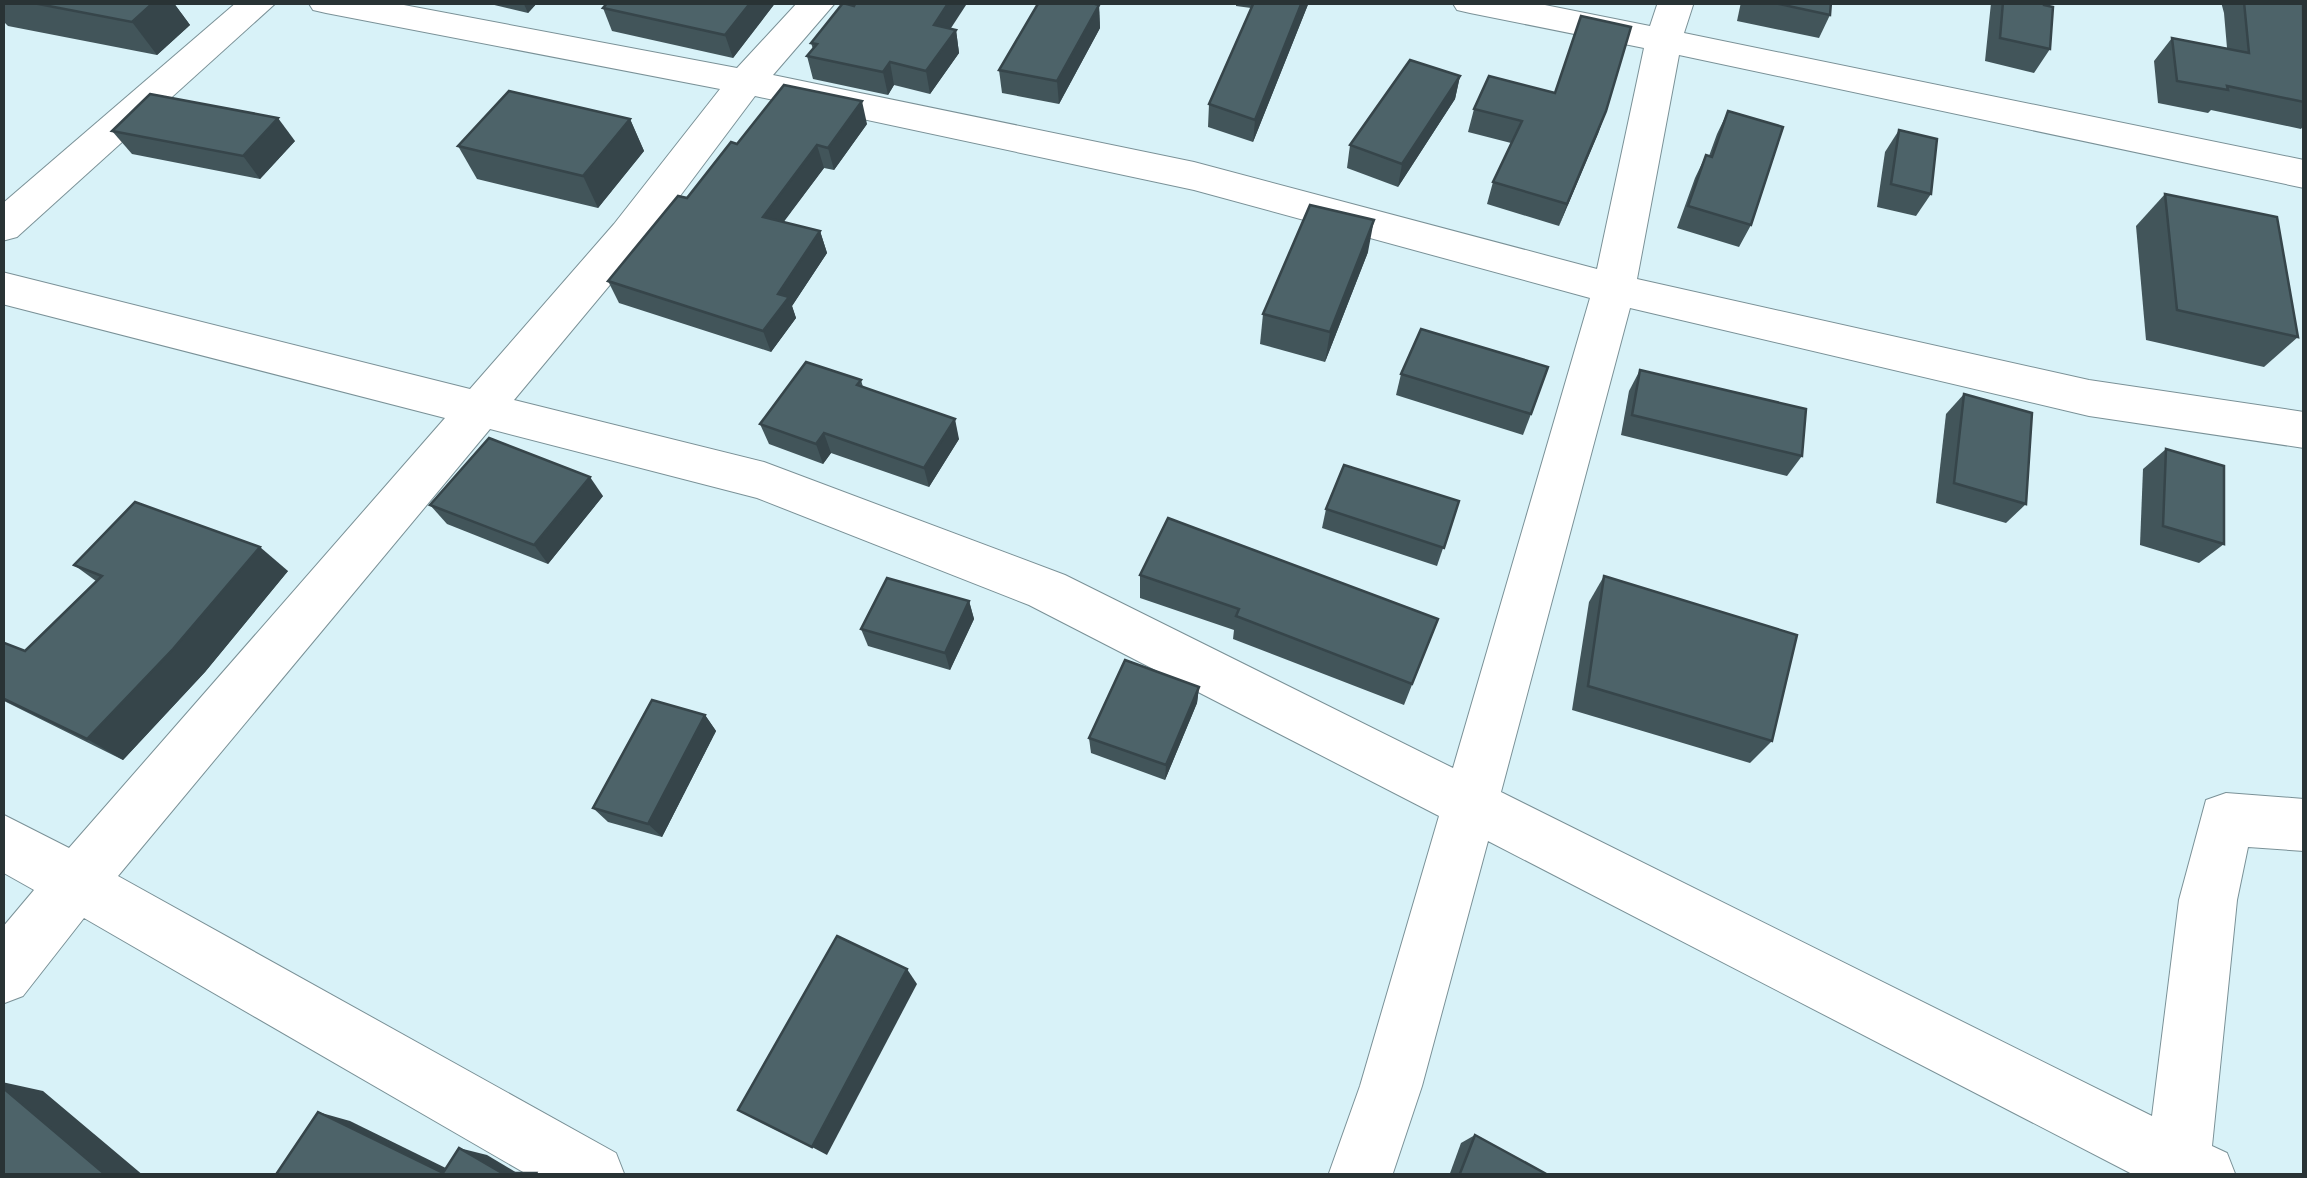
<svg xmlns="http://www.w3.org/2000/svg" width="2307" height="1178" font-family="'DM Sans',sans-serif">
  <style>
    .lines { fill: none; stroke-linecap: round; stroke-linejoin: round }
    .minor-casing { stroke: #7a9197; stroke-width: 2 }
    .minor { fill: #fff; fill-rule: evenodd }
    .wall { fill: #42555a }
    .shaded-wall { fill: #36454a }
    .building { fill: #4d6369; stroke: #36454a; stroke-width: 2.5 }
  </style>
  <rect width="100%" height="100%" fill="#d8f2f8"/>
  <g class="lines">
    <defs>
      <g id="minor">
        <polygon points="237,2 277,2 17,237 2,241 2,204"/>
        <path d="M308,2H388L737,68L798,2H836L773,75L1194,162L1597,269L1644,48L1470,13L1457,10L1452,2H1530L1650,26L1658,2H1694L1684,33L2304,160V188L1679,55L1637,279L2089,380L2304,412V448L2089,416L1630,308L1501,792L2152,1116L2179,900L2206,800L2226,793L2304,799V851L2248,847L2237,900L2212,1146L2227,1153L2236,1176H2136L1488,841L1422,1086L1392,1176H1328L1360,1086L1439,816L1029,605L757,498L490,429L118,876L616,1153L625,1176H530L84,918L23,996L2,1004V928L34,890L2,872V814L69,848L445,418L2,304V272L470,389L614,224L720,89L326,13L313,10ZM755,96L1194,190L1590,298L1453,768L1065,575L764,462L514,400L644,244Z"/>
      </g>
    </defs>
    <use href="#minor" class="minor-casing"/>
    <use href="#minor" class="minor"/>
  </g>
  <g class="wall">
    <polygon points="2,2 173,2 190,25 157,55 8,26 2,20"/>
    <polygon points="482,2 538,2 528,13"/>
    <polygon points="776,2 733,58 612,31 603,8"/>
    <polygon points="1236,2 1309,2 1253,142 1208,127 1209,104 1251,8 1236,6"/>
    <polygon points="1741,2 1831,2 1830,15 1819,38 1737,21"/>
    <polygon points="1988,2 2044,2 2050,49 2034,73 1985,61 1991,3"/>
    <polygon points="2221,2 2304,2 2304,125 2301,129 2211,110 2208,113 2158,103 2154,61 2172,38 2227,48 2224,13"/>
    <polygon points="1099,5 1100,28 1059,104 1002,93 999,70"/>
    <polygon points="951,29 956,30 959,53 930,94 894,85 888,95 813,79 807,56 813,49 811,43"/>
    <polygon points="1460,76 1455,99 1398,187 1347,168 1350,145"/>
    <polygon points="1474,109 1606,111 1559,226 1487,204 1493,182 1511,143 1468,132"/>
    <polygon points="1728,111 1751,225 1739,247 1677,228 1695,178 1706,155 1709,156 1717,134"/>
    <polygon points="630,119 644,151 598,208 477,179 458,146"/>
    <polygon points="867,124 834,170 824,168 783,222 820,231 827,253 792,306 796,318 771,352 619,303 608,281 687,198"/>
    <polygon points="1899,130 1931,194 1916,216 1877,207 1885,152"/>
    <polygon points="112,131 295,141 260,179 132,154"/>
    <polygon points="2165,194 2298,337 2264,367 2146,340 2136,226"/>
    <polygon points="1368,252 1325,362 1260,344 1263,314"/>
    <polygon points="1640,370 1802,456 1787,476 1621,435 1629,391"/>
    <polygon points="1401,374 1531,414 1523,435 1396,395"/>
    <polygon points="861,380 863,387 959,439 929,487 831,453 823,464 769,444 760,424"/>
    <polygon points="1964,394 2026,504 2006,523 1936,503 1946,414"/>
    <polygon points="2166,449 2224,544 2199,563 2140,545 2143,469"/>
    <polygon points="603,496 548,564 447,524 430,505"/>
    <polygon points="1459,501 1437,566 1322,528 1326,509"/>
    <polygon points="74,565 288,571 205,672 123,760 2,700 2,642 25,651 96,581"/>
    <polygon points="1140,575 1438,619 1404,705 1233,639 1234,630 1140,598"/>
    <polygon points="1604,576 1772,741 1750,763 1572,710 1589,602"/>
    <polygon points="969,601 974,619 950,670 868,646 861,629"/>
    <polygon points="1199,687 1197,703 1165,780 1091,753 1089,738"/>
    <polygon points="705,715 716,731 662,837 608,822 593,808"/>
    <polygon points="1475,1135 1550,1176 1449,1176 1461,1143"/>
  </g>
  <g class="shaded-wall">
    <polygon points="154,2 173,2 190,25 157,55 132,22"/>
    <polygon points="523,2 538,2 528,13"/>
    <polygon points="751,2 776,2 733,58 725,35"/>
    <polygon points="949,2 968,2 938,48 934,25"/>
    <polygon points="1302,2 1309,2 1253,142 1255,120"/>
    <polygon points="1099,5 1100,28 1059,104 1057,81"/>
    <polygon points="956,30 959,53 930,94 926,71"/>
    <polygon points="890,62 894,85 888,95 883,72"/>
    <polygon points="1460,76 1455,99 1398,187 1402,164"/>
    <polygon points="862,101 867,124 834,170 828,148"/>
    <polygon points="1606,111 1598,134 1559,226 1567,204"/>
    <polygon points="278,118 295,141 260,179 243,156"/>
    <polygon points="630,119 644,151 598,208 583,176"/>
    <polygon points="817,145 824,168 771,239 763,217"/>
    <polygon points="1374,220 1368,252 1325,362 1330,332"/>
    <polygon points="820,231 827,253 792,306 796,318 771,352 763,331 778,294"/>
    <polygon points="955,419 959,439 929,487 924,468"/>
    <polygon points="824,433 831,453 823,464 816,444"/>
    <polygon points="590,477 603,496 548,564 534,545"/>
    <polygon points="260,547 288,571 205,672 123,760 87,739"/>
    <polygon points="969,601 974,619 950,670 945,653"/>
    <polygon points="1199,687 1197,703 1165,780 1166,765"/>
    <polygon points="705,715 716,731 662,837 648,824"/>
    <polygon points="907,969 917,984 827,1155 812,1147"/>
    <polygon points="2,1082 43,1091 144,1176 107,1176 2,1087"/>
    <polygon points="318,1112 350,1121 462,1176 443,1173"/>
    <polygon points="459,1148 487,1155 522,1176 502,1173"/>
  </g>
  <g class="building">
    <polygon points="28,2 154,2 132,22"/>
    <polygon points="608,2 751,2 725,35 603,8"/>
    <polygon points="856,2 949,2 934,25 956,30 926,71 890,62 883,72 807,56 817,44 811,43 843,3 854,6"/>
    <polygon points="1039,2 1088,2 1099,5 1057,81 999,70"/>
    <polygon points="1254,2 1302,2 1255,120 1209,104"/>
    <polygon points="1770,2 1831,2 1830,15"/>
    <polygon points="2003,2 2044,2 2044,5 2053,7 2050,49 2000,38"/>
    <polygon points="2244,2 2303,2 2304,102 2227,86 2228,90 2177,81 2172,38 2249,53"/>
    <polygon points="1581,16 1631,27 1606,111 1567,204 1493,182 1522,121 1474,109 1489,76 1555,93"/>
    <polygon points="1410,60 1460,76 1402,164 1350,145"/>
    <polygon points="784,85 862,101 828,148 817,145 763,217 820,231 778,294 789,297 763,331 608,281 678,196 687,198 731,142 737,144"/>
    <polygon points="509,91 630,119 583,176 458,146"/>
    <polygon points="150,94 278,118 243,156 112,131"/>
    <polygon points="1728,111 1783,127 1751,225 1688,206 1706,155 1712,157"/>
    <polygon points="1899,130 1937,139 1931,194 1891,184"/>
    <polygon points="2165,194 2277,217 2298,337 2177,310"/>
    <polygon points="1310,205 1374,220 1330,332 1263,314"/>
    <polygon points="1421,329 1548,367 1531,414 1401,374"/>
    <polygon points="806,362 861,380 857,385 955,419 924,468 824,433 816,444 760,424"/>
    <polygon points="1640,370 1806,409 1802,456 1632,415"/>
    <polygon points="1964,394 2032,413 2026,504 1954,483"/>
    <polygon points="489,438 590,477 534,545 430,505"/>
    <polygon points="2166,449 2224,466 2224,544 2163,526"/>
    <polygon points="1344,465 1459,501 1444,548 1326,509"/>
    <polygon points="135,502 260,547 173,649 87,739 2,698 2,642 25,651 102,576 74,565"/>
    <polygon points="1168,518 1438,619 1412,684 1236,616 1239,609 1140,575"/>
    <polygon points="1604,576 1797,635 1772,741 1588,686"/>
    <polygon points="887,578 969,601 945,653 861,629"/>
    <polygon points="1125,660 1199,687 1166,765 1089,738"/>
    <polygon points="652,700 705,715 648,824 593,808"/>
    <polygon points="837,936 907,969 812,1147 738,1110"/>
    <polygon points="2,1087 107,1176 2,1176"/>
    <polygon points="318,1112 443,1173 459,1148 502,1173 536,1173 534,1176 275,1176"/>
    <polygon points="1475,1135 1550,1176 1459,1176"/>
  </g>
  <rect width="2307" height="1178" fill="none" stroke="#293335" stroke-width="10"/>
</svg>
